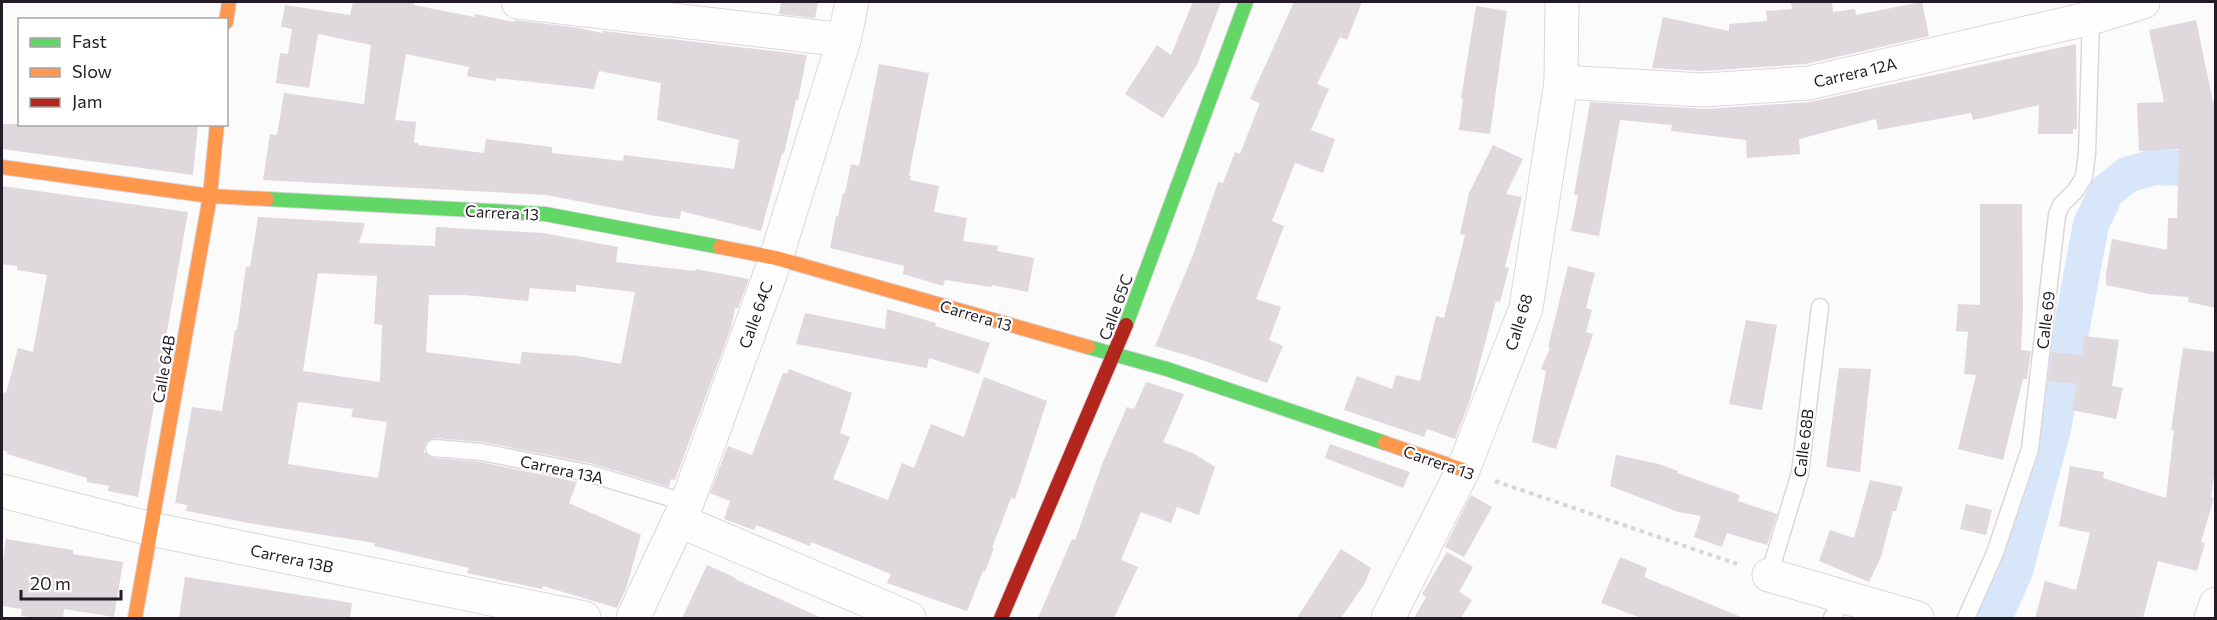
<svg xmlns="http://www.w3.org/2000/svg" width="2217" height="620" font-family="Commissioner,sans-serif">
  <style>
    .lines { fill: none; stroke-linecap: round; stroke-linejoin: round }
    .canal { stroke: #d8e6fa; stroke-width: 36 }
    .building { fill: #dfd8dc; fill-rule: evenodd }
    .lane-casing { stroke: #dbd7dd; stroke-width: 19 }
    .street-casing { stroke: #dbd7dd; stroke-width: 35 }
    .fast-casing { stroke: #dbd7dd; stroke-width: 16 }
    .slow-casing { stroke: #dbd7dd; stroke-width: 16 }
    .jam-casing { stroke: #dbd7dd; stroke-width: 16 }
    .path { stroke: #d7d6d7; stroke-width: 4; stroke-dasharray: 4.5 4.5; stroke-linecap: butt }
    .lane { stroke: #fefefe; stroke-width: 16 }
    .street { stroke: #fefefe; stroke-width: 33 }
    .fast { stroke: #63d668; stroke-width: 14 }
    .slow { stroke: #ff974d; stroke-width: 14 }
    .jam { stroke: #b3261e; stroke-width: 14 }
    .labels { text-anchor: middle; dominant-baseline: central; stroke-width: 4.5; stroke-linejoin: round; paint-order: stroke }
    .street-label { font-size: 16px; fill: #231b26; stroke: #fff }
  </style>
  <rect width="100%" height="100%" fill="#fbfbfb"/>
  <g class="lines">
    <polyline class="canal" points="1994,618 2015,571 2053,429 2091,224 2107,191 2127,175 2154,167 2216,169"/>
  </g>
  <g class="building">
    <path d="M353,2H415L414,5L474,17L475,14L514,22V20L580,28L602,33L603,31L807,55L798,100H796L784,154H782L761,231L681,211L680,219L655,216L546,195L263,180L270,134L277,135L284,93L364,104L371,45L318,34L309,88L276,83L280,53L288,54L292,29L281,27L285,5L350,15ZM406,54L469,67L467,76L495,81L496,78L594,89L599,71L661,83L657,120L739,140L734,169L624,155L623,161L552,153V147L486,139L484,153L418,145V143H414L416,122L395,120Z"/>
    <polygon points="781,2 818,2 815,18 779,14"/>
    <polygon points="1193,2 1221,2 1197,65 1163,118 1125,94 1157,45 1171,55"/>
    <polygon points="1294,2 1362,2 1347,40 1340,37 1317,84 1329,89 1311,130 1335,139 1323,173 1295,163 1272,221 1284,226 1256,299 1281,307 1269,340 1283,346 1267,383 1199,359 1155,346 1193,255 1218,182 1223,183 1235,152 1240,154 1260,103 1250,99"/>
    <polygon points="1791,2 1832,2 1833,12 1855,9 1856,15 1922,2 1929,36 1806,64 1704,71 1652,68 1663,17 1729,31 1729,24 1767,21 1766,11 1792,9"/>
    <polygon points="1476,6 1507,11 1490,134 1459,130 1463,98 1461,98"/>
    <polygon points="2196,20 2213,102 2216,102 2216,308 2188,302 2189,297 2149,294 2106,285 2106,274 2112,239 2167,250 2168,218 2177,218 2179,149 2139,151 2137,103 2164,102 2149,30"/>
    <polygon points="2076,44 2077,129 2073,129 2073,134 2038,134 2039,105 1973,120 1971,113 1878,130 1876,119 1799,139 1800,154 1747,158 1746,140 1671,131 1672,125 1620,120 1599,236 1571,231 1578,195 1574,195 1590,102 1705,109 1810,102"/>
    <polygon points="879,64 929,73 909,175 911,176 910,180 939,186 934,212 967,218 963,241 998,246 997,251 1034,258 1028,292 992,285 991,287 945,280 943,286 903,274 904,266 830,248 836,216 838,216 843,193 845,193 851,164 859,166"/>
    <polygon points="2,124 198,124 193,175 2,149"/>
    <polygon points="1493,145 1523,159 1506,194 1522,197 1505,267 1509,268 1500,302 1496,301 1470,400 1455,439 1427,429 1424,437 1344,410 1357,376 1392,389 1396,375 1420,381 1436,316 1444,318 1465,235 1460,234 1469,193"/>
    <polygon points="2,186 188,212 138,497 108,491 109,486 87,482 87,478 7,454 7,452 2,450 2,392 6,393 18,348 33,352 47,275 17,270 17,266 2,264"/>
    <polygon points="1980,204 2022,204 2023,308 2021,350 2031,351 2027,379 2023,379 2003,460 1958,449 1976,375 1964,374 1968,332 1956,331 1958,304 1980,305"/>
    <path d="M258,217L365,223L359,243L435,246L436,227L543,233L618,247L616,262L695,271L696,269L749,279L738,308H735L731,328L675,480L671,479L669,487L590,463L483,442L435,438L425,443L424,452L433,458L480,462L577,482L569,503L641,535L626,589L617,608L543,586L542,589L467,573L469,568L374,546L375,543L254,524L186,511L187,505L175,503L192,407L222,411L235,330H237L246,267H250ZM318,273L377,276L374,324L382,325L380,382L303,371ZM576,285L635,292L621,364L578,356L522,352L520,364L426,352L429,295H464L528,301L530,288L576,292ZM298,402L353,409L351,417L387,422L378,478L288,464Z"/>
    <polygon points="1568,266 1595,273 1586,308 1592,310 1586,332 1593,334 1556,449 1532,442 1546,371 1541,369 1550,348 1548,347"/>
    <polygon points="887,309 936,323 935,326 990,343 979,374 929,358 927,368 796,344 805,313 885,329"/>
    <polygon points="1746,320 1777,325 1762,410 1729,404"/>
    <polygon points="2084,336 2119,340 2112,386 2123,388 2116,419 2072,410 2077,384 2048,381 2052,352 2082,355"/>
    <polygon points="2183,348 2216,352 2216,461 2211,497 2214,498 2201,542 2205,543 2197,571 2158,561 2143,618 2035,618 2045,581 2076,590 2090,533 2059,526 2070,466 2104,472 2103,478 2166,498 2174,430 2171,430"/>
    <polygon points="1839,368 1871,369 1860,472 1826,467"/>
    <polygon points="789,369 852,393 840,433 850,437 833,479 888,500 902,463 914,468 931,424 964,437 984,377 1047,401 1015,499 1011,498 992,548 994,548 985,572 983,571 967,611 887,583 891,574 811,542 810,546 756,525 754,530 724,519 730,501 710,493 728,446 752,455 783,373 787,374"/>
    <polygon points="1146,382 1184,394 1163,442 1193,453 1215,467 1199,515 1177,507 1171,523 1141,512 1121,560 1138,567 1114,618 1038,618 1072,539 1075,540 1103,462 1127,407 1134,409"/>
    <polygon points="1330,444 1410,472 1403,488 1325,458"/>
    <polygon points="1616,455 1659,464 1678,471 1677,473 1740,495 1738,501 1777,514 1767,545 1727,533 1722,547 1694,537 1701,516 1678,512 1610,486"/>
    <polygon points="1870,480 1903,487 1896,511 1893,511 1881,557 1869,582 1819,561 1830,530 1854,538"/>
    <polygon points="1471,495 1492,507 1464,557 1445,547"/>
    <polygon points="1966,504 1992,510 1986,535 1960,529"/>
    <polygon points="6,539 73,550 73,554 123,562 114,617 64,609 63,618 40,618 21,616 22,609 2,606 2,568"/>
    <polygon points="1341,549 1371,568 1365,583 1341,618 1297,618"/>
    <polygon points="1447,552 1473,567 1459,592 1472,600 1461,618 1414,618 1426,597 1422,594"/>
    <polygon points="1620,557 1647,568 1644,577 1741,617 1740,618 1641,618 1601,603"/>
    <polygon points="707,565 736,578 735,579 822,618 682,618"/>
    <polygon points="185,577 352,603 350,618 179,618"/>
  </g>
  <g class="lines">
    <defs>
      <g id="lane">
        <polyline points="434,448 481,452 588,473 687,503"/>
        <polyline points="1769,575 1800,473 1820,307"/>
        <polyline points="1832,618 1843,596"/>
        <polyline points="1966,618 1995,553 2030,449 2057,215 2061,205 2076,190 2084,177 2087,153 2091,18"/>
      </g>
      <g id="street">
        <polyline points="518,2 844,40"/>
        <polyline points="1561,82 1704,90 1809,83 2091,18 2143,2"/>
        <polyline points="2,491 151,529 584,618"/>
        <polyline points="680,521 909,618"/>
        <polyline points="1769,575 1917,618"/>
        <polyline points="633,618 687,503 776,258 844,40 852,2"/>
        <polyline points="1388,618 1463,470 1526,308 1561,82 1562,2"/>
        <polyline points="2211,618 2216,604"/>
      </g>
      <g id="fast">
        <polyline points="267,199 545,214 720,247"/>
        <polyline points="1126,325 1246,2"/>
        <polyline points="1088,347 1167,369 1385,443"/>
      </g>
      <g id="slow">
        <polyline points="226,22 229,2"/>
        <polyline points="2,167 210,196 267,199"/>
        <polyline points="720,247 776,258 1088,347"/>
        <polyline points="1385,443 1463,470"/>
        <polyline points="135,618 210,196 217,124"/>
      </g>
      <polyline id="jam" points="1001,618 1126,325"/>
    </defs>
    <use href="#lane" class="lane-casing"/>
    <use href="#street" class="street-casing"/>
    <use href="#fast" class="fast-casing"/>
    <use href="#slow" class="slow-casing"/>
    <use href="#jam" class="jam-casing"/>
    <polyline class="path" points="1495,481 1737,564"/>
    <use href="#lane" class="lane"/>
    <use href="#street" class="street"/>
    <use href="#fast" class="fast"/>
    <use href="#slow" class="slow"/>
    <use href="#jam" class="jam"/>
  </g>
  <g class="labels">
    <g class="street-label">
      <text transform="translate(1855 72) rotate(-13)">Carrera 12A</text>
      <text transform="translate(502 212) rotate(3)">Carrera 13</text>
      <text transform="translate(1115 307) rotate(-70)">Calle 65C</text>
      <text transform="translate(755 315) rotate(-70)">Calle 64C</text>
      <text transform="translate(976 315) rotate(16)">Carrera 13</text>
      <text transform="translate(2045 320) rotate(-83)">Calle 69</text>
      <text transform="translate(1518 322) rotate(-73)">Calle 68</text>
      <text transform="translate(163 369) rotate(-80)">Calle 64B</text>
      <text transform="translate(1803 443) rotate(-83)">Calle 68B</text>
      <text transform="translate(1439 462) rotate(19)">Carrera 13</text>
      <text transform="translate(562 469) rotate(12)">Carrera 13A</text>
      <text transform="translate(292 558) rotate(12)">Carrera 13B</text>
    </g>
  </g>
  <rect width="2217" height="620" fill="none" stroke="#231b26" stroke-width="6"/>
  <rect x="18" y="18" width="210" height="108" fill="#ffffff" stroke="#a7a4a8" stroke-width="1.5"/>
  <rect x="30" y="38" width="30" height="9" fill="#63d668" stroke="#a7a4a8" stroke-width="1.5"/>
  <text x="72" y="48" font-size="18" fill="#231b26">Fast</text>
  <rect x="30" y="68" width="30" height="9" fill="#ff974d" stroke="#a7a4a8" stroke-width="1.5"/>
  <text x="72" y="78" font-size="18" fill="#231b26">Slow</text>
  <rect x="30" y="98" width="30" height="9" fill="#b3261e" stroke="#a7a4a8" stroke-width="1.5"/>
  <text x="72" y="108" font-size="18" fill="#231b26">Jam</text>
  <path d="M21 590v9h100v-9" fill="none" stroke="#231b26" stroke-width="3"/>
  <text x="30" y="590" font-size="18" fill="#231b26" stroke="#ffffff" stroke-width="4.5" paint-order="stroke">20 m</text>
</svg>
